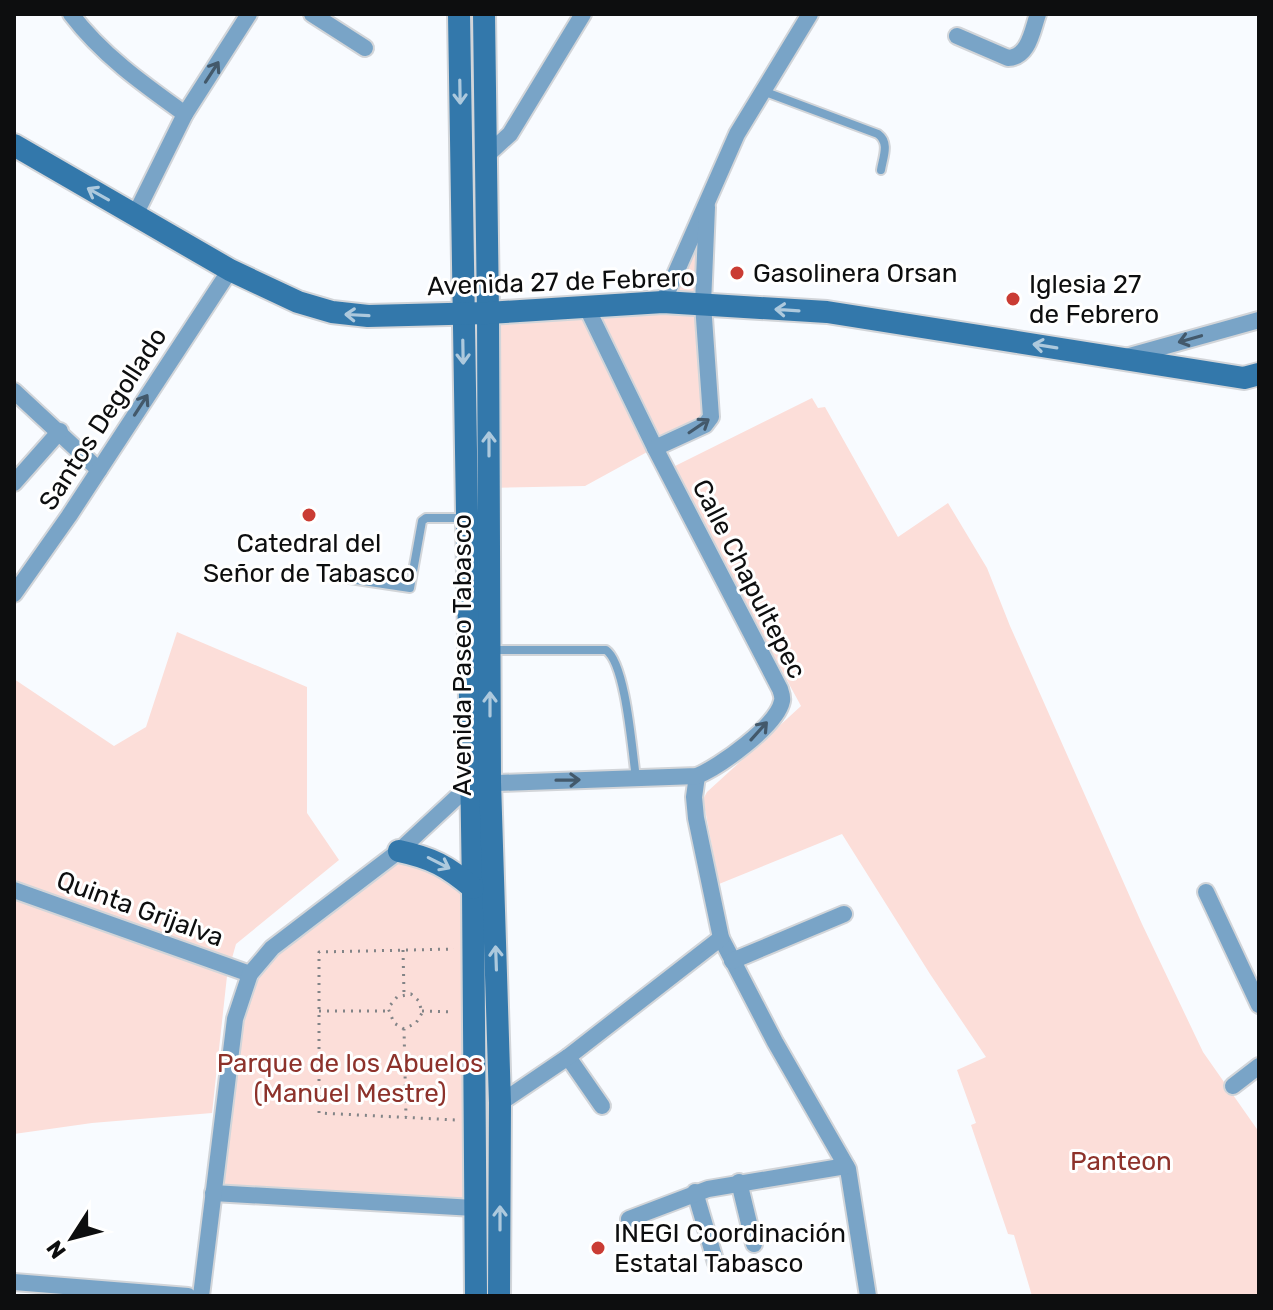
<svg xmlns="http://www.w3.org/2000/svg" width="1273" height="1310" font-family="Rubik,sans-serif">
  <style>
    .green { fill: #fcded9 }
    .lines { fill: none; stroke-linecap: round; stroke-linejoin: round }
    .lane-casing { stroke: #d2d5d9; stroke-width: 12 }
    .street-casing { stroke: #d2d5d9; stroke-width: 20 }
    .secondary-casing { stroke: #d2d5d9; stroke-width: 26 }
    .path { stroke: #828487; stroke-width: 3; stroke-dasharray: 2 6; stroke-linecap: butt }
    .lane { stroke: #79a4c7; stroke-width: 8 }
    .street { stroke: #79a4c7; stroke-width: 16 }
    .secondary { stroke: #3378ab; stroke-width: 22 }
    .oneway { stroke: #43596b }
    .oneway2 { stroke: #adc9dd }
    .poi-dot { fill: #ca3c34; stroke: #fff; stroke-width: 3 }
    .labels { text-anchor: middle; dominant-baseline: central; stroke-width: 6; stroke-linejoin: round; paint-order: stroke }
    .poi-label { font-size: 26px; fill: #0d0e0f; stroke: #fff; text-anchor: start }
    .street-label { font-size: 26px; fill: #0d0e0f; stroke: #fff }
    .park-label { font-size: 26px; fill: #8d322b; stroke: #fff }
  </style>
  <rect width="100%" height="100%" fill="#f8fbff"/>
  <g class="green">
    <polygon points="707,207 711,417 585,486 489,488 488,313 663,302"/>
    <polygon points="812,398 818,408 825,407 898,537 948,503 987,568 1010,626 1142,924 1203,1052 1259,1132 1259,1296 1032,1296 1014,1235 1008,1234 971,1125 976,1123 957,1070 986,1057 930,974 842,834 719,884 703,799 707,792 801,706 671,468"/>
    <polygon points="177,632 307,687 307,813 339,860 236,944 227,976 212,1113 92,1123 14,1134 14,679 114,746 146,727"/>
    <polygon points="399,851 473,888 474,1208 213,1193 250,974"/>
  </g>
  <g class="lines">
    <defs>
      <g id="lane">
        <path d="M763,91L878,134C890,143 883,157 881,170"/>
        <polyline points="343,578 410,588 422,521 426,518 464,518"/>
        <path d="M493,650H606C626,664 632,751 636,778"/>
      </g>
      <g id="street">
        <path d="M71,14C102,55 143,84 185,114"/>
        <polyline points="312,14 365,48"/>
        <path d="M957,36L1008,58C1029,57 1032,31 1038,14"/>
        <polyline points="485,157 510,134 583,14"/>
        <polyline points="135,215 185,114 249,14"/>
        <polyline points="663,302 737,134 810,14"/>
        <polyline points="586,306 655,448"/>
        <polyline points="1126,357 1259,320"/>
        <polyline points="14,391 99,470"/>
        <polyline points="14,483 60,431"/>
        <polyline points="14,594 69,516 230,270"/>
        <polyline points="697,776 694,797 696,818 721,938 775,1042 848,1169 868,1296"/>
        <polyline points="14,890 250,974"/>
        <polyline points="1206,892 1259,1005"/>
        <polyline points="732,961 844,914"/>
        <polyline points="568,1057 602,1106"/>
        <polyline points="1233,1086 1259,1066"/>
        <polyline points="500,1103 568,1057 721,938"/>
        <polyline points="739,1182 754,1244"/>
        <polyline points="695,1192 716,1263"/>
        <polyline points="213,1193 474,1208"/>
        <polyline points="629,1219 708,1189 846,1166"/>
        <polyline points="14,1282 188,1296"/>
        <path d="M201,1296L235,1019L250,974L272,948L399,851L471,784L697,776C719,767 777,726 782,701C783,697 781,692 780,689L655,448L705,425L711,417L703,304L707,207"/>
      </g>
      <g id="secondary">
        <polyline points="459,14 473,888 476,1296"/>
        <polyline points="484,14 488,313 490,782 500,1103 499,1296"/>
        <polyline points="14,145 230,270 298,302 332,312 368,316 488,313 663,302 827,312 1244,378 1259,374"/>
        <path d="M399,851C432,858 447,866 473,888"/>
      </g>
    </defs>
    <use href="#lane" class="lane-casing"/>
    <use href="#street" class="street-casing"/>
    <use href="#secondary" class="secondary-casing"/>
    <g class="path">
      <polyline points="403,950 404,994"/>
      <polyline points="319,1011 387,1011"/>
      <polyline points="422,1011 454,1012"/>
      <polyline points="404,1029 394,1023 388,1008 397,997 411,994 419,1001 422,1013 416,1023 404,1029 406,1117"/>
      <polyline points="245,1062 319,1065 319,1113 457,1120"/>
      <polyline points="319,1065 319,952 454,949"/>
    </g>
    <use href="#lane" class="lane"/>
    <use href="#street" class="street"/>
    <use href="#secondary" class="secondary"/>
  </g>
  <defs><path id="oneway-shaft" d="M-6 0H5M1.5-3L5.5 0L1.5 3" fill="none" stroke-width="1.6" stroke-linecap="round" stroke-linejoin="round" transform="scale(2)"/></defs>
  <g class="oneway">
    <use href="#oneway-shaft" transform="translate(212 72) rotate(-57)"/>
    <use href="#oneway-shaft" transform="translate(1190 339) rotate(164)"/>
    <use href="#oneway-shaft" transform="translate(141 405) rotate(-57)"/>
    <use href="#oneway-shaft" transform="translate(699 426) rotate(-34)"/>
    <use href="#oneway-shaft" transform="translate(759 731) rotate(-48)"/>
    <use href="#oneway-shaft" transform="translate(568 780) rotate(-1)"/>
  </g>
  <g class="oneway2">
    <use href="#oneway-shaft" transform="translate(460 92) rotate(89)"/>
    <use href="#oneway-shaft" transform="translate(98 194) rotate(-151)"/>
    <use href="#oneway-shaft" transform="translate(787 310) rotate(-176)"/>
    <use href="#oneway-shaft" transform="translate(357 315) rotate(-177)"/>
    <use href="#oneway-shaft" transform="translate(1045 346) rotate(-171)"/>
    <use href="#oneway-shaft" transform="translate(463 352) rotate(89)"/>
    <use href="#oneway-shaft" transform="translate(489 444) rotate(-90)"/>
    <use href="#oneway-shaft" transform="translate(490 704) rotate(-90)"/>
    <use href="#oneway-shaft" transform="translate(439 863) rotate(27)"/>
    <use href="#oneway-shaft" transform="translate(496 958) rotate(-92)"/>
    <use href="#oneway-shaft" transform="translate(500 1218) rotate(-90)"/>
  </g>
  <g class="poi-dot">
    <circle cx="737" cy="273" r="8"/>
    <circle cx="1013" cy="299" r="8"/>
    <circle cx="309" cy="515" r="8"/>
    <circle cx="598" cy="1248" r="8"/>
  </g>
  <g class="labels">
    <g class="poi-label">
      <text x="753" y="273">Gasolinera Orsan</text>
      <text x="1029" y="284">Iglesia 27<tspan x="1029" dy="30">de Febrero</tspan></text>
      <text x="309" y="543" text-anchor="middle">Catedral del<tspan x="309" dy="30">Señor de Tabasco</tspan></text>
      <text x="614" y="1233">INEGI Coordinación<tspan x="614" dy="30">Estatal Tabasco</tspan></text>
    </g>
    <g class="street-label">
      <text transform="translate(561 282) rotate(-2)">Avenida 27 de Febrero</text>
      <text transform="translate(103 419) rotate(-57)">Santos Degollado</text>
      <text transform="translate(749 579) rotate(63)">Calle Chapultepec</text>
      <text transform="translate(462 655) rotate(-90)">Avenida Paseo Tabasco</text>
      <text transform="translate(140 909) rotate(20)">Quinta Grijalva</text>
    </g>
    <g class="park-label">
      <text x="350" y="1063">Parque de los Abuelos<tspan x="350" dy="30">(Manuel Mestre)</tspan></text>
      <text x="1121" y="1161">Panteon</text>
    </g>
  </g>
  <rect width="1273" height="1310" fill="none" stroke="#0d0e0f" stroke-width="32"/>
  <g transform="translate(72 1238) rotate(234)" stroke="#ffffff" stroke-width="6" paint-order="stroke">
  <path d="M0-6L14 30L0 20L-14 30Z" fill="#0d0e0f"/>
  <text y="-12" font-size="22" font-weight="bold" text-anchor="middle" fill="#0d0e0f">N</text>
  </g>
</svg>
